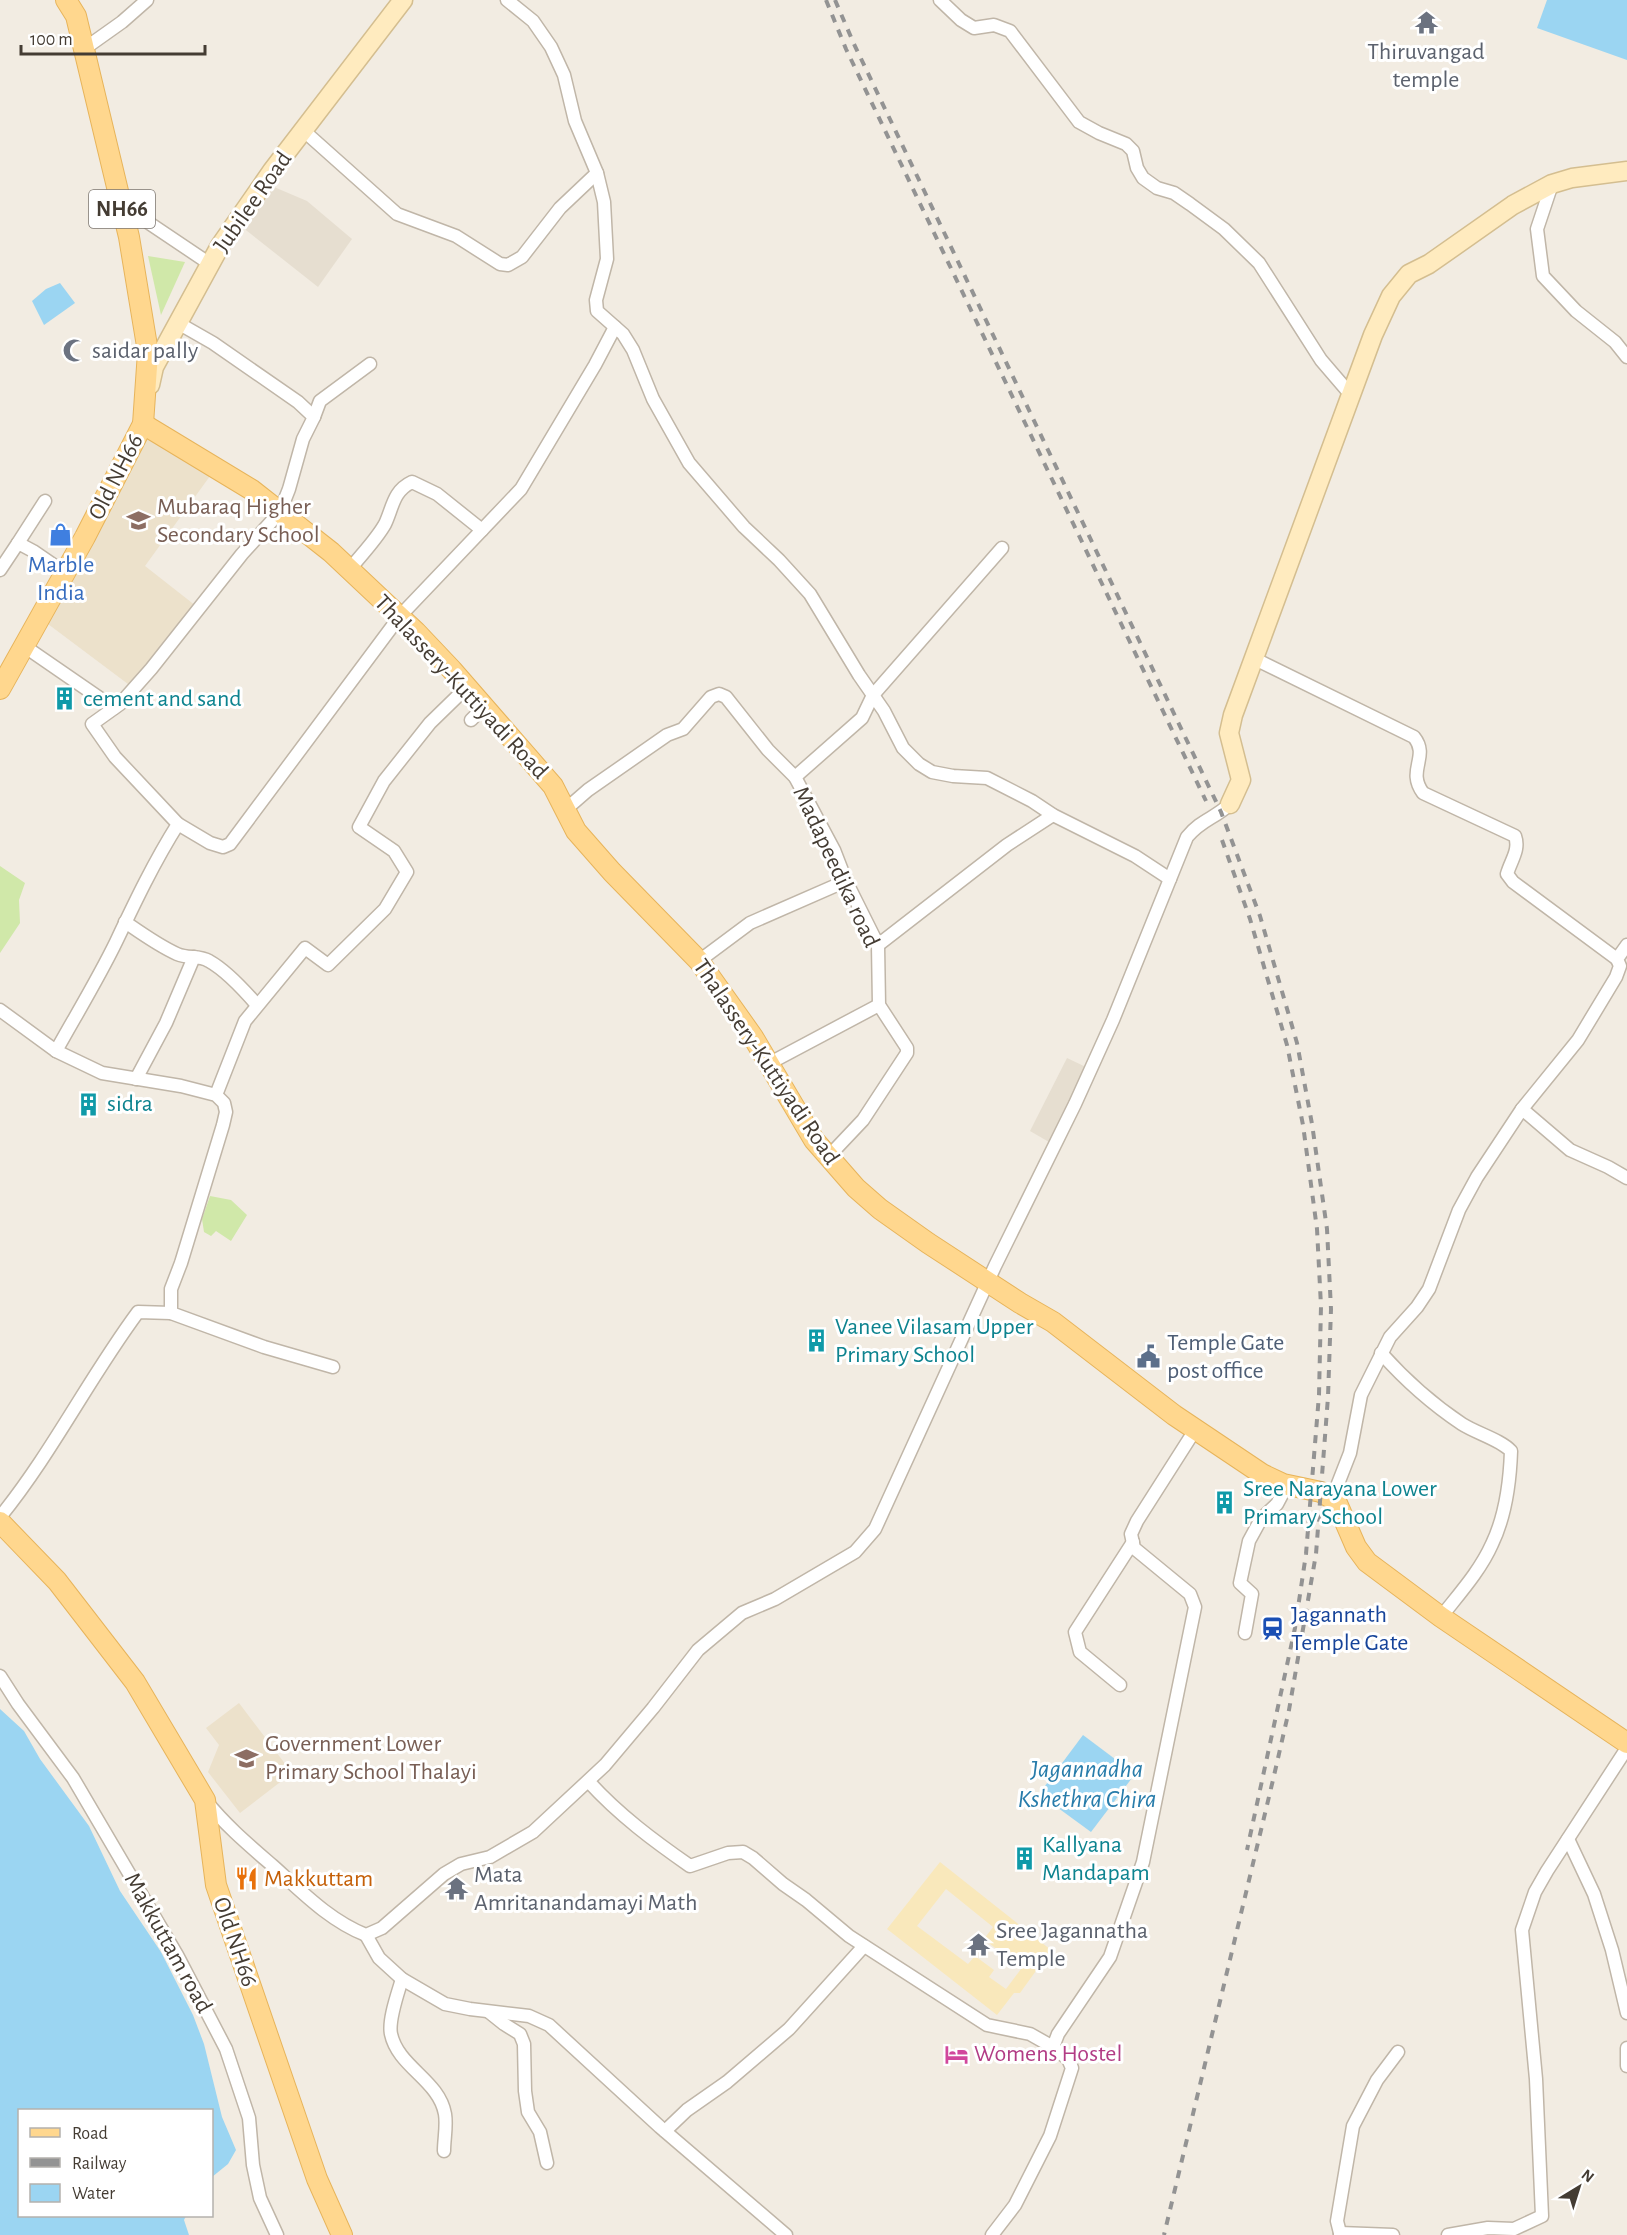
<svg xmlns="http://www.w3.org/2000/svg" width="1627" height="2235" font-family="'Alegreya Sans',sans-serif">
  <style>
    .residential { fill: #e6ded0 }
    .education { fill: #ece1cb }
    .green { fill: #d0e8a9 }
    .sand { fill: #f9e8bb; fill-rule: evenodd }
    .water { fill: #9bd5f2 }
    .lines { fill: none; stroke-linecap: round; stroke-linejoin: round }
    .street-casing { stroke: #c0b6a8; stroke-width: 15 }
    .secondary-casing { stroke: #d4be90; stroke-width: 21 }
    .primary-casing { stroke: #e7b45b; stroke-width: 22 }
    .street { stroke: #fff; stroke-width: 12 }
    .secondary { stroke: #ffebbf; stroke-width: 18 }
    .primary { stroke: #ffd78e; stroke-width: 20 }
    .rail { stroke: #939393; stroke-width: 4; stroke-dasharray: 8 8; stroke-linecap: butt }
    .labels { text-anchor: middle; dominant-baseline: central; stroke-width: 6; stroke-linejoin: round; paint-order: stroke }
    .shield { fill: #fff; stroke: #7c7670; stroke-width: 1.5 }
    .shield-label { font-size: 22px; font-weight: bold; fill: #443c33 }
    .worship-label { font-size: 24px; fill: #5b616d; stroke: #fff; text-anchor: start }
    .street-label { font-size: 24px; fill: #443c33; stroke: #fff }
    .education-label { font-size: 24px; fill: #785e54; stroke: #fff; text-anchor: start }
    .shop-label { font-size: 24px; fill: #366cbe; stroke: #fff }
    .culture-label { font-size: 24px; fill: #0d838f; stroke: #fff; text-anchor: start }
    .service-label { font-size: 24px; fill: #4e5e75; stroke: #fff; text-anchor: start }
    .transit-label { font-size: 24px; fill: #164399; stroke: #fff; text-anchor: start }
    .food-label { font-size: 24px; fill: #c56008; stroke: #fff; text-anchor: start }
    .hotel-label { font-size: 24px; fill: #b23c85; stroke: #fff; text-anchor: start }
    .water-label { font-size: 26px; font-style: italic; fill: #287caa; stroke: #fff }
  </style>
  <rect width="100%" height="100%" fill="#f2ece2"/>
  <g class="residential">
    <polygon points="274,187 307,201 352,239 318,287 242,227"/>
    <polygon points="1067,1058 1088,1068 1049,1142 1030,1131"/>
  </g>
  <g class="education">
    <polygon points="149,433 210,476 145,566 196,606 132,687 44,621"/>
    <polygon points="239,1703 292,1773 240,1813 208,1772 219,1745 206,1728"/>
  </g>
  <g class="green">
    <polygon points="148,256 185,262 161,315"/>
    <polygon points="0,866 25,883 19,900 20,923 0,953"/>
    <polygon points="210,1196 231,1200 247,1215 231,1241 216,1231 211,1236 204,1232 202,1219"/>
  </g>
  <path class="sand" d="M940,1862L1051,1950L1020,1993H1014L997,2015L887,1929ZM946,1889L993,1927L984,1939L1004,1955L1007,1951L1024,1965L1006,1989L989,1977L994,1970L975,1956L968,1964L917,1926Z"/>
  <g class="water">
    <polygon points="1547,0 1627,0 1627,60 1537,28"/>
    <polygon points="60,283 75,303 44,325 32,301 46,289"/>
    <polygon points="0,1709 24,1731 40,1759 89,1826 120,1891 161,1952 193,2015 204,2044 222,2117 236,2150 228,2164 212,2177 212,2110 20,2110 20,2216 186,2216 184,2220 189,2235 0,2235"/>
    <polygon points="1083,1735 1135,1774 1091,1832 1039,1794"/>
  </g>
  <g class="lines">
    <defs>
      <g id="street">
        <polyline points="507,0 533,21 551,47 564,75 575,121 597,173 604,202 607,259 596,300 597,311 623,334 633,350 653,399 689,463 744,527 779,560 810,594 859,675 884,711 903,748 919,764 932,772 953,776 987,778 1032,801 1053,815 1135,856 1170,879"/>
        <polyline points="940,0 961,20 974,28 994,25 1010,31 1079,122 1099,133 1126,144 1133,151 1137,168 1143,178 1157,188 1174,193 1190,204 1224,229 1259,263 1321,360 1351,395"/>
        <polyline points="84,49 122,22 147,0"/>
        <polyline points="304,131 397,214 456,236 500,264 508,265 522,257 560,208 597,173"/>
        <polyline points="1552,184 1537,229 1543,276 1576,311 1615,342 1627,357"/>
        <polyline points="120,202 133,209 149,223 210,264"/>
        <polyline points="314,417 320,401 370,364"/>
        <polyline points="18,543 45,501"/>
        <path d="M350,569C361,555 376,540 385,524C393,507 393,491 412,482L437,494L482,530"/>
        <polyline points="0,570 18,543 33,551 65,573"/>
        <polyline points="24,646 114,708"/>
        <path d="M1253,658L1414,737C1430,757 1406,770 1423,793L1515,836C1520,850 1511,860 1507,874L1513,882L1617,959"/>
        <polyline points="471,720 484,707"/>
        <polyline points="795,777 862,718 873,695 1002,548"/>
        <polyline points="565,810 588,790 667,735 683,729 711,697 719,694 726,697 768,750 795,777 834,850 846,881 878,945 879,1005 907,1048 907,1053 863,1120 828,1157"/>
        <polyline points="178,824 210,843 223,847 230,844 400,616 521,489 595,365 615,327"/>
        <path d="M125,922C141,933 159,946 177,954C188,959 199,955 209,961C227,971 244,990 257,1005"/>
        <polyline points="878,945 1007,845 1053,815"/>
        <polyline points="699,961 750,923 846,881"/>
        <polyline points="0,1010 56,1051 102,1073 181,1086 216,1095 224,1103 226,1112 223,1125 181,1263 171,1289 171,1313 264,1347 333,1367"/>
        <path d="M56,1051C76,1015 98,979 116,942C135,902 154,862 178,824L115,757L92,724L120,704L151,669L242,554L280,512L289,489L303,439L314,417L298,402L213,343L178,323"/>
        <polyline points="768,1064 879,1005"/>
        <polyline points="136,1079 166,1023 194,957"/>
        <polyline points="216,1095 245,1021 305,948 328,965 385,909 407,872 394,851 359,827 384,781 430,723 467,687"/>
        <polyline points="1522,1109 1570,1150 1608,1167 1627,1178"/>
        <path d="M1381,1353C1406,1381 1432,1404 1462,1424C1476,1433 1501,1440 1511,1451C1510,1481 1505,1517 1492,1544C1480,1571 1459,1594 1441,1617"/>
        <polyline points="1332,1499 1350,1453 1361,1395 1390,1337 1417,1307 1429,1289 1459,1210 1477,1177 1522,1109 1578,1040 1616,977 1620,966 1617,959 1627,945"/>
        <path d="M0,1517C52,1453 89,1378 138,1312L171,1313"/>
        <polyline points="1245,1633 1252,1594 1240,1583 1249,1541 1261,1519 1277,1504 1287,1485"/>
        <polyline points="0,1676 18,1704 73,1778 177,1955 226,2049 249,2118 253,2165 260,2198 277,2235"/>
        <polyline points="1120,1685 1080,1652 1075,1632 1133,1542"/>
        <path d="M589,1782C619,1815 654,1841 690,1866L728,1853L743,1852L753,1858L783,1884L806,1900L849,1936L987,2025L1030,2034L1053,2047"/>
        <path d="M206,1801C225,1825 250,1846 273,1866C302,1892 330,1921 366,1935L382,1928L444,1874L461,1864L490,1857L533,1832L605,1765L653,1708L698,1650L742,1613L775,1599L855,1552L875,1529L995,1266L1075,1104L1113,1020L1187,837C1202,819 1214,819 1230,804"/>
        <polyline points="1568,1839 1594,1894 1612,1950 1627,2013"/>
        <polyline points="366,1935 379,1958 402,1979 445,2004 470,2009 529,2016 549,2025 660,2127 786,2235"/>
        <path d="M402,1979C398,1993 388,2020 391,2034C398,2067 439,2080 445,2114C447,2126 444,2139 444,2151"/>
        <polyline points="489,2012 504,2024 520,2034 524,2044 525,2091 528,2112 540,2132 547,2163"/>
        <polyline points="1627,2048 1627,2066"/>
        <polyline points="665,2131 687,2110 727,2082 789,2029 864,1946"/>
        <polyline points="1340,2233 1337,2221 1353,2126 1377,2080 1398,2052"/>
        <polyline points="992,2235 1015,2205 1050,2136 1072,2068 1068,2059 1053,2047 1058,2034 1110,1957 1143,1862 1195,1607 1190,1594 1134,1548 1131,1534 1137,1521 1195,1430"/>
        <polyline points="1340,2235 1340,2233 1393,2235"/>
        <polyline points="1448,2235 1488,2228 1514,2229 1542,2216 1536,2079 1522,1930 1535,1892 1547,1871 1627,1748"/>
      </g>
      <g id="secondary">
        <polyline points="150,385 154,367 220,246 272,171 403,0"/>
        <polyline points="1230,804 1241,780 1229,733 1233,715 1373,335 1391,296 1409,274 1429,264 1513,205 1552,184 1572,178 1627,171"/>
      </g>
      <g id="primary">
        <polyline points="143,424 252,490 331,552 416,632 452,670 553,786 576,831 612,872 699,961 753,1037 814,1140 856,1188 880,1209 928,1243 1020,1303 1053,1322 1174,1415 1262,1474 1283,1484 1321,1492 1336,1501 1356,1547 1367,1562 1441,1617 1627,1743"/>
        <polyline points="0,689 85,537 143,424 148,352 129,237 76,16 66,0"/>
        <polyline points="0,1522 57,1581 135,1682 205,1800 216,1885 317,2179 342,2235"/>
      </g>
    </defs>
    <use href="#street" class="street-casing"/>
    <use href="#secondary" class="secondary-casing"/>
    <use href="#primary" class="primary-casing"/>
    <use href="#street" class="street"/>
    <use href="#secondary" class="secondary"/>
    <use href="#primary" class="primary"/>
    <g class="rail">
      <polyline points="826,0 846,49 1206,801"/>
      <polyline points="835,0 854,44 1221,812 1260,916 1297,1043 1312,1124 1327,1229 1331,1309 1328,1397 1316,1554 1289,1710 1273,1780 1164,2235"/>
      <polyline points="1222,840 1250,919 1287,1045 1303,1125 1317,1229 1321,1306 1319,1395 1306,1554 1295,1628 1247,1850"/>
    </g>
  </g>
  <defs>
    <symbol id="temple-bare" viewBox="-9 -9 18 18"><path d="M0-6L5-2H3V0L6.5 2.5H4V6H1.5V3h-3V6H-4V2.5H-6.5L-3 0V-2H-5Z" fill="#6b7280" stroke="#fff" stroke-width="2.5" paint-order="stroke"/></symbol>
    <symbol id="mosque-bare" viewBox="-9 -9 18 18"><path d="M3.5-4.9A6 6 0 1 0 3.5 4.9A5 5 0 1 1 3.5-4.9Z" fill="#6b7280" stroke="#fff" stroke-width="2.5" paint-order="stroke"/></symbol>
    <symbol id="school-bare" viewBox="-9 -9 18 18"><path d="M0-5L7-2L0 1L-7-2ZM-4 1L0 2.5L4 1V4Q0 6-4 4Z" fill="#8d6e63" stroke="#fff" stroke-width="2.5" paint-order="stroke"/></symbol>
    <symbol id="shop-bare" viewBox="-9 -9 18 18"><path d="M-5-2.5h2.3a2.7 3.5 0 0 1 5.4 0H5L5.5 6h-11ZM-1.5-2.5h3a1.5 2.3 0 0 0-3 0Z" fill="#3f7fe0" stroke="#fff" stroke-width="2.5" paint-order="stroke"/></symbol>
    <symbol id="building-bare" viewBox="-9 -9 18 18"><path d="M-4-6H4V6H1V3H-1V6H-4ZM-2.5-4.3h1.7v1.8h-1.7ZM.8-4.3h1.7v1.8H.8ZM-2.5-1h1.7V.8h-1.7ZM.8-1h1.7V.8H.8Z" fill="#0f9aa8" stroke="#fff" stroke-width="2.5" paint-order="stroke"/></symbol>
    <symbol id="civic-bare" viewBox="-9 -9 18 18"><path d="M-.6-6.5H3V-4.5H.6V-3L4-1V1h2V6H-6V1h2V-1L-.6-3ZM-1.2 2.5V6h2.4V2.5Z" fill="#5c6f8a" stroke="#fff" stroke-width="2.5" paint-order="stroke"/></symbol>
    <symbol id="station-bare" viewBox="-9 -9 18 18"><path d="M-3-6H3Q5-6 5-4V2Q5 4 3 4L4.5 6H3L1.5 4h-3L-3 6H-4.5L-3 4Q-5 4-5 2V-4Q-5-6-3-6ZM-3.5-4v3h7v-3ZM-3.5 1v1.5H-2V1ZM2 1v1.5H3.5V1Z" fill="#1a4fb4" stroke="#fff" stroke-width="2.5" paint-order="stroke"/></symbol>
    <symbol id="restaurant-bare" viewBox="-9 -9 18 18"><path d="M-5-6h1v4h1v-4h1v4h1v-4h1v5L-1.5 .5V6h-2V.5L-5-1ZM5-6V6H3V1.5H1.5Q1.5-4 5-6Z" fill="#e8710a" stroke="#fff" stroke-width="2.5" paint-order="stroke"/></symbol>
    <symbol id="hotel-bare" viewBox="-9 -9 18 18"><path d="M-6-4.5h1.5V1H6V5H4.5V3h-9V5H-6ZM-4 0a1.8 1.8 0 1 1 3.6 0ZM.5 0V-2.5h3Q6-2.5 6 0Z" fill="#d1479c" stroke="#fff" stroke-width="2.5" paint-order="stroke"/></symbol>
  </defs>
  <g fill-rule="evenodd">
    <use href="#temple-bare" x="1410" y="6" width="33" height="33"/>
    <use href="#mosque-bare" x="58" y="334" width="33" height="33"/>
    <use href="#school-bare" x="122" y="504" width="33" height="33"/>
    <use href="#shop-bare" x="44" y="518" width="33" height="33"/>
    <use href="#building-bare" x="48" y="682" width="33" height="33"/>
    <use href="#building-bare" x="72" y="1088" width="33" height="33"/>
    <use href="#building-bare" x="800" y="1324" width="33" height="33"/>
    <use href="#civic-bare" x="1132" y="1340" width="33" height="33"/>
    <use href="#building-bare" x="1208" y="1486" width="33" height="33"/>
    <use href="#station-bare" x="1256" y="1612" width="33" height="33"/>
    <use href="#school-bare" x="230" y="1742" width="33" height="33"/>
    <use href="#building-bare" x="1008" y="1842" width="33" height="33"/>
    <use href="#restaurant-bare" x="230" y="1862" width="33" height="33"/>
    <use href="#temple-bare" x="440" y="1872" width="33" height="33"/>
    <use href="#temple-bare" x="962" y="1928" width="33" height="33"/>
    <use href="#hotel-bare" x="940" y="2038" width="33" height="33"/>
  </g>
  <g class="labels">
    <rect class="shield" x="89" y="190" width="66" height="38" rx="4.5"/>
    <g class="shield-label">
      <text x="122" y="209">NH66</text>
    </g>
    <g class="worship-label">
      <text x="1426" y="52" text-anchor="middle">Thiruvangad<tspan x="1426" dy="28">temple</tspan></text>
      <text x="92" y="351">saidar pally</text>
      <text x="474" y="1875">Mata<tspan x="474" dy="28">Amritanandamayi Math</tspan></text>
      <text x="996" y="1931">Sree Jagannatha<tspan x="996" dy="28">Temple</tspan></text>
    </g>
    <g class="street-label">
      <text transform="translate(253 202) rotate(-55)">Jubilee Road</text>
      <text transform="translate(116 477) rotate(-63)">Old NH66</text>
      <text transform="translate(461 687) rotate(47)">Thalassery-Kuttiyadi Road</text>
      <text transform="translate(836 867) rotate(65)">Madapeedika road</text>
      <text transform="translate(766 1062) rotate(56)">Thalassery-Kuttiyadi Road</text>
      <text transform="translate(235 1942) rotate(71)">Old NH66</text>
      <text transform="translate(168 1943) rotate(61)">Makkuttam road</text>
    </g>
    <g class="education-label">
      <text x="157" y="507">Mubaraq Higher<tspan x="157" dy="28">Secondary School</tspan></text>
      <text x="265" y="1744">Government Lower<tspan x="265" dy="28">Primary School Thalayi</tspan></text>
    </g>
    <g class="shop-label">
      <text x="61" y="565">Marble<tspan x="61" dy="28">India</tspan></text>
    </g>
    <g class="culture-label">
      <text x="83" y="699">cement and sand</text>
      <text x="107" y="1104">sidra</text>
      <text x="835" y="1327">Vanee Vilasam Upper<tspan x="835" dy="28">Primary School</tspan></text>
      <text x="1243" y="1489">Sree Narayana Lower<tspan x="1243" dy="28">Primary School</tspan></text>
      <text x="1042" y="1845">Kallyana<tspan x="1042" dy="28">Mandapam</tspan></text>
    </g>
    <g class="service-label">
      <text x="1167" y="1343">Temple Gate<tspan x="1167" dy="28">post office</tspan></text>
    </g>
    <g class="transit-label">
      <text x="1291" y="1615">Jagannath<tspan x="1291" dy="28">Temple Gate</tspan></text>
    </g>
    <g class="food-label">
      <text x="264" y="1879">Makkuttam</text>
    </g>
    <g class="hotel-label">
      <text x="974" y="2054">Womens Hostel</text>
    </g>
    <g class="water-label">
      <text x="1087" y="1769">Jagannadha<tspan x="1087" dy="30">Kshethra Chira</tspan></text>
    </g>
  </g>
  <rect x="18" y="2109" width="195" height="108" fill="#ffffff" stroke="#b4b1ad" stroke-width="1.5"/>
  <rect x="30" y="2128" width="30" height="9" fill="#ffd78e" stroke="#b4b1ad" stroke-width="1.5"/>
  <text x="72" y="2139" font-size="18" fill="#443c33">Road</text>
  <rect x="30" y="2158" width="30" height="9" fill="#939393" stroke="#b4b1ad" stroke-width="1.5"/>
  <text x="72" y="2169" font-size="18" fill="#443c33">Railway</text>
  <rect x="30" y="2184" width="30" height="18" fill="#9bd5f2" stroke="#b4b1ad" stroke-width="1.5"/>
  <text x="72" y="2199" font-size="18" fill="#443c33">Water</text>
  <g transform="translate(1579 2187) rotate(38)" stroke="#ffffff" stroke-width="4.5" paint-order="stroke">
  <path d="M0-4.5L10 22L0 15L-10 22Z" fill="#443c33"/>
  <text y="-9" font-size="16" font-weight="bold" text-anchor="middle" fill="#443c33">N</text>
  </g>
  <path d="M21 45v9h184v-9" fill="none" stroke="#443c33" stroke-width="3"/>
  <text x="30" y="45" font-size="18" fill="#443c33" stroke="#ffffff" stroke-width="4.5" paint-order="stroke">100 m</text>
</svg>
